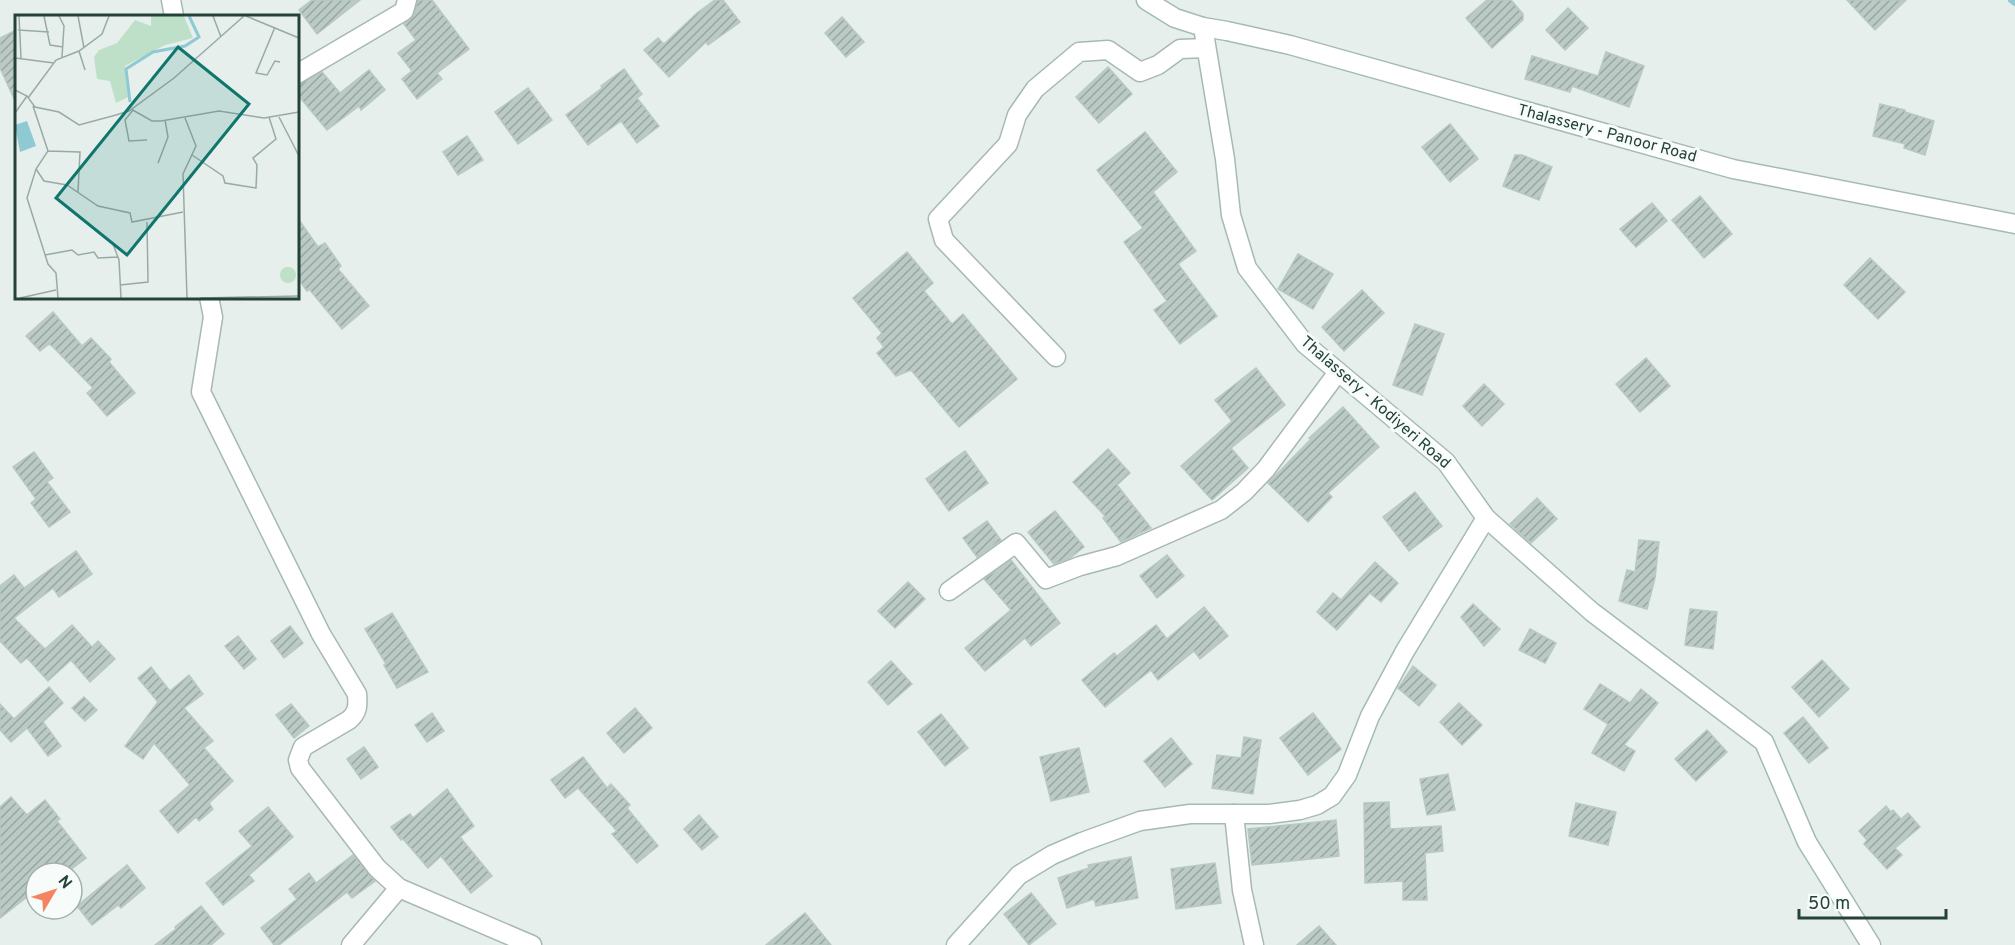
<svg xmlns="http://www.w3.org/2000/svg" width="2015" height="945" font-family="Overpass,sans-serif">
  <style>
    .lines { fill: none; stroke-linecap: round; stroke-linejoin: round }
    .stream { stroke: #8ec9d4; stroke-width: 6 }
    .building { fill: url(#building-hatch); stroke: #b8c9c2; stroke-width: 1.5 }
    .minor-casing { stroke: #a8b8b2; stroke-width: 21 }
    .secondary-casing { stroke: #a4bbb3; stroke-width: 21 }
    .minor { stroke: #fff; stroke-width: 18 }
    .secondary { stroke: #fff; stroke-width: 18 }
    .labels { text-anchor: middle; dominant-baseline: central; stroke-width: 6; stroke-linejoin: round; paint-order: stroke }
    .street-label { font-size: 16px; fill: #24423a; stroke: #f7fbf9 }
    .inset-river { fill: none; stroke: #8ec9d4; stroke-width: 3 }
    .inset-road { fill: none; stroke: #98aaa4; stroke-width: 1.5 }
    .view { fill: #0f766e; fill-opacity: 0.15; stroke: #0f766e; stroke-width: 3 }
    .inset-edge { fill: none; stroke: #24423a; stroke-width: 3 }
  </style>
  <defs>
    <pattern id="building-hatch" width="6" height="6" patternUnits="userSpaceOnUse" patternTransform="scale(1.5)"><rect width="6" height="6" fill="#bbcac4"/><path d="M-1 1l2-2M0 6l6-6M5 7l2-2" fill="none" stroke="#98a6a0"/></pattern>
  </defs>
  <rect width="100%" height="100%" fill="#e6efeb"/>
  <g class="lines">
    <polyline class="stream" points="2011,0 2015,3"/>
  </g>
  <g class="building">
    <polygon points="312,0 360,0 317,34 299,10"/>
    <polygon points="418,0 432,0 469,49 437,73 442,79 417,99 402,79 412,71 398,53 416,40 404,24 414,15"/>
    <polygon points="715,0 723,0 740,22 708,45 706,42 669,77 644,50 658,38 664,44 697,13"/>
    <polygon points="1487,0 1511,0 1523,14 1523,20 1492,48 1466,18"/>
    <polygon points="1847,0 1906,0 1875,30"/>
    <polygon points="1568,8 1588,28 1565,50 1546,30"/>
    <polygon points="842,17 864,42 846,57 825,33"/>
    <polygon points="16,30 16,103 0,68 0,38"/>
    <polygon points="1606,52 1644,66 1629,107 1572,86 1570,92 1525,79 1532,56 1598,76"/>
    <polygon points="1108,67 1132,94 1099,123 1076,97"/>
    <polygon points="624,69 642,94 637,98 659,126 637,143 621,121 588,145 566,115 602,88 601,86"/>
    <polygon points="369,70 385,90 361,110 359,106 327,130 297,94 297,85 322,72 340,93"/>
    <polygon points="528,88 552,120 518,144 495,112"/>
    <polygon points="1880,104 1905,110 1905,112 1934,121 1925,155 1904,148 1905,144 1873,136"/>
    <polygon points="1450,124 1478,159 1450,182 1422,147"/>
    <polygon points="1145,132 1177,172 1153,192 1196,251 1178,264 1217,316 1180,344 1154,310 1167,301 1124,242 1143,228 1097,170"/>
    <polygon points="467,136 483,160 458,175 443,152"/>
    <polygon points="1515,155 1522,155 1552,167 1539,200 1503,186"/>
    <polygon points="1700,196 1732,234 1704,258 1672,220"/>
    <polygon points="1652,203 1667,221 1636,247 1620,229"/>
    <polygon points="297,217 318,247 325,243 341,266 338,269 369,306 342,329 309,289 307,291 297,277"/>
    <polygon points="907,252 933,283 924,291 952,324 963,314 1017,379 959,427 911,370 896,376 877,353 884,347 877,338 882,333 853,298"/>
    <polygon points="1298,254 1333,274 1313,309 1278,289"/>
    <polygon points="1870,258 1905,292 1878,319 1844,285"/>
    <polygon points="1362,290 1384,313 1344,351 1322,327"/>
    <polygon points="53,312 82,346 91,338 111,359 109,362 135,393 107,416 87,393 93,388 53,347 49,344 40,351 26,336"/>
    <polygon points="1415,324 1444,334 1422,395 1393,385"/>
    <polygon points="1646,358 1670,386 1640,412 1616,384"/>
    <polygon points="1256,368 1285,405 1231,448 1248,468 1212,500 1181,466 1232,421 1215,400"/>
    <polygon points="1484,384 1504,404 1482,426 1463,406"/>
    <polygon points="1343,407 1379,447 1328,493 1332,497 1308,522 1268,483 1311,439 1309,438"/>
    <polygon points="1108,449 1130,473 1117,485 1151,528 1121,542 1103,518 1105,516 1073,482"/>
    <polygon points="965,451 988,483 949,511 926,479"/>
    <polygon points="34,452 53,478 47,482 70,512 49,527 31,503 36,499 13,467"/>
    <polygon points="1415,492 1442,526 1409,551 1383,517"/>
    <polygon points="1537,498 1557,519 1531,543 1510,524"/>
    <polygon points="1055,511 1084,547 1070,558 1054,564 1028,532"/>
    <polygon points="987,521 1001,540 977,557 963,538"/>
    <polygon points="1639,540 1659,542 1655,578 1647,609 1619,601 1627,570 1635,572"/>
    <polygon points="76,551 92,574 59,597 53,588 14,618 45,649 72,625 92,647 98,641 115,659 90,682 71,660 48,681 27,658 21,663 0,641 0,586 14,575 24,588"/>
    <polygon points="1167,555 1184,576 1157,598 1140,576"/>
    <polygon points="1011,560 1060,623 1031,646 1025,638 985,671 965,648 1011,610 984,579"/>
    <polygon points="1375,562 1398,583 1381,602 1370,593 1337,630 1317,612 1333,593 1341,600"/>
    <polygon points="908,582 925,599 895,628 878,611"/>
    <polygon points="1473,604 1500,629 1484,646 1461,617"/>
    <polygon points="1204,607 1228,636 1200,659 1194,651 1158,680 1151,670 1105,707 1082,680 1114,653 1117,656 1156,625 1167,639"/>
    <polygon points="1690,609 1717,612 1713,649 1685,645"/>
    <polygon points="392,613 428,672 397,688 384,665 386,664 365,629"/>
    <polygon points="290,626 303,643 284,658 271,641"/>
    <polygon points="1530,629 1556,643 1545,663 1519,650"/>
    <polygon points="238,636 256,659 244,669 225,646"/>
    <polygon points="1822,660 1849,689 1819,717 1792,687"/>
    <polygon points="891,661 912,684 888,705 868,682"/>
    <polygon points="1413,666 1436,685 1419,706 1398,688"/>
    <polygon points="151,667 170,691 189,675 203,694 184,708 213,741 204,748 233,781 209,803 213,809 199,821 196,817 178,833 160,811 190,785 154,743 143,759 125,746 158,702 138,678"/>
    <polygon points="1600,684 1630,703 1641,689 1658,703 1624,745 1635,751 1624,771 1592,753 1608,724 1584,709"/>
    <polygon points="49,687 63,703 43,722 61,746 48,756 27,728 11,742 0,730 0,704 14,719"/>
    <polygon points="84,697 97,710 85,721 72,708"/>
    <polygon points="1459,703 1482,725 1462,745 1440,722"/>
    <polygon points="291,704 309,726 294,738 276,715"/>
    <polygon points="635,708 652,728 624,753 607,733"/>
    <polygon points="432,713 444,731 427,742 415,725"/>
    <polygon points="1313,713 1341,749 1308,775 1280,738"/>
    <polygon points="941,714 968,748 945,766 918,732"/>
    <polygon points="1803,717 1828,748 1809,763 1784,733"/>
    <polygon points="1707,730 1727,752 1696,781 1675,759"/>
    <polygon points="1244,737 1261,740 1253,794 1212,788 1217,755 1241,758"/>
    <polygon points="1171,738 1192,764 1165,787 1144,761"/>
    <polygon points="364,747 378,767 361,779 347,759"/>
    <polygon points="1079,748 1089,792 1051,801 1040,757"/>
    <polygon points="583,757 607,788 611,784 630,805 627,808 658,846 637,863 612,834 617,831 578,788 565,798 551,780"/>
    <polygon points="1448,774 1455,810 1427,815 1420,779"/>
    <polygon points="447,789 474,826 460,837 492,876 471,893 441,856 428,868 403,839 401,840 391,827 410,814 413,818"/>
    <polygon points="11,797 27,815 45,800 60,819 57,821 86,858 66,873 36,873 36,890 0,918 0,807"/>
    <polygon points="1389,802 1390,829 1441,826 1443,851 1425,853 1427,900 1403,900 1403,881 1365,883 1364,803"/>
    <polygon points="1576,803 1616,812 1608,845 1569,836"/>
    <polygon points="1886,806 1891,812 1893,810 1901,819 1908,813 1920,827 1895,848 1902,855 1887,869 1864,844 1867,840 1859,831"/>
    <polygon points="268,807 293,837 249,875 254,881 223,905 206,883 252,846 239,831"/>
    <polygon points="699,815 718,837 702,850 684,829"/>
    <polygon points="1336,820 1339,856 1252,865 1248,829"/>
    <polygon points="353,855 375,881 352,898 347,892 279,945 274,945 261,928 297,899 289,889 309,873 316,883"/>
    <polygon points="1131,857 1138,898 1096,906 1094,899 1067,908 1058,878 1089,868 1088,865"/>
    <polygon points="1215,863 1221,903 1176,909 1171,869"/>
    <polygon points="127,865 145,888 121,908 118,905 92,925 77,906"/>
    <polygon points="1031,893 1056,924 1029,945 1004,914"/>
    <polygon points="201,906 224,934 211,945 155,945 176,929 175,927"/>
    <polygon points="805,913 831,945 766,945"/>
    <polygon points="1319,926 1336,945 1297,945"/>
  </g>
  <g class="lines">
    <defs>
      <g id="minor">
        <polyline points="171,0 174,16"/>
        <polyline points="297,74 404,11 407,0"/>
        <path d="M209,297L213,317L201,392L321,634L357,694C358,706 358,712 349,720L303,747L298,760L300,768L377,868L399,888L532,945"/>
        <polyline points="1056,357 944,240 938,219 1008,144 1017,115 1035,89 1079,52 1108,50 1140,72 1158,65 1180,49 1206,48"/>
        <polyline points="949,591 1016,543 1046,579 1080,566 1117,556 1221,510 1244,492 1266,469 1338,372"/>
        <polyline points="1234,814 1242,890 1254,945"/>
        <polyline points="351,945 399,888"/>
      </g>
      <g id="secondary">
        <polyline points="1146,0 1175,18 1203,27 1227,31 1290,45 1733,169 2015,224"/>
        <polyline points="1203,27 1225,159 1231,215 1247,268 1305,344 1446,462 1486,518 1592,612 1764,742 1807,842 1871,945"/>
        <polyline points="956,945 1019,875 1052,855 1082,842 1140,821 1190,814 1269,814 1300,810 1317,805 1332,796 1347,775 1370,716 1405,651 1486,518"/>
      </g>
    </defs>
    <use href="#minor" class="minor-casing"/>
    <use href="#secondary" class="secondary-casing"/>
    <use href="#minor" class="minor"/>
    <use href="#secondary" class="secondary"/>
  </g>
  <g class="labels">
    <g class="street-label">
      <text transform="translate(1607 134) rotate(15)">Thalassery - Panoor Road</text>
      <text transform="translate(1375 403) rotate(41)">Thalassery - Kodiyeri Road</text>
    </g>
  </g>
  <g transform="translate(15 15)">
    <rect width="284" height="284" fill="#e6efeb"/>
    <path d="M136,1H169L178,23L150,30L110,51L113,82L101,88L95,66L82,64L79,42L84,35L102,28L120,5L136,11Z" fill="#bfe0c8"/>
    <path d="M265 260a8 8 0 1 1 16 0a8 8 0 1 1-16 0Z" fill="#bfe0c8"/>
    <path d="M12,106L21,131L5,137L0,110Z" fill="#8ec9d4"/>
    <path class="inset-river" d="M115,87L111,54L138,37L170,31L184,22L174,1"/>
    <path class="inset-road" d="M4,1L6,43M29,1L35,30L48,32M44,1L49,11L47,42M63,1L69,33M198,1L206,22M231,1L284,23M260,12L241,58L252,60L260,46L265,47M3,15L34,17M64,36L70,55M0,43L39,48M0,75L12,81L20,92L44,97L64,110L101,100L114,96L159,63L229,1M13,83L41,45L64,36L87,19L94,1M18,91L33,136L21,154L12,183L33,249L41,258L43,283M116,94L137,106H146L204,96L249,103L284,97M118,95L110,105L114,126L132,125M0,98L12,81M264,102L284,141M170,103L181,131L168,159L172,283M33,136L65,137L63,177M177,140L208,161L210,168L241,173L242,150L238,143L261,124L254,102M143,148L153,122L150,105M21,154L29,166L52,170L83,191L115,198L117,207L168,197M98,229L104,245L106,283M30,240L57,235L63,240L79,237L83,243L103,242M105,270L133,267L132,207M5,283L41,275M185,283L284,281"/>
    <path class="view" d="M163,32L234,89L112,240L41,183Z"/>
    <rect width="284" height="284" class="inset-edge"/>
  </g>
  <g transform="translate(54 891) rotate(51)"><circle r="28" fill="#f7fbf9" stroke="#a3b1ad" stroke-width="1.5"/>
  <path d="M0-4.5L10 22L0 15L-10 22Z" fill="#f4845f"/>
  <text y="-9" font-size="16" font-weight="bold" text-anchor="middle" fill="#24423a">N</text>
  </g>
  <path d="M1799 909v9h147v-9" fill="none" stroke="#24423a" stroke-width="3"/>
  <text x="1808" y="909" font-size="18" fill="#24423a" stroke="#f7fbf9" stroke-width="4.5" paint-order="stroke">50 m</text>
</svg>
